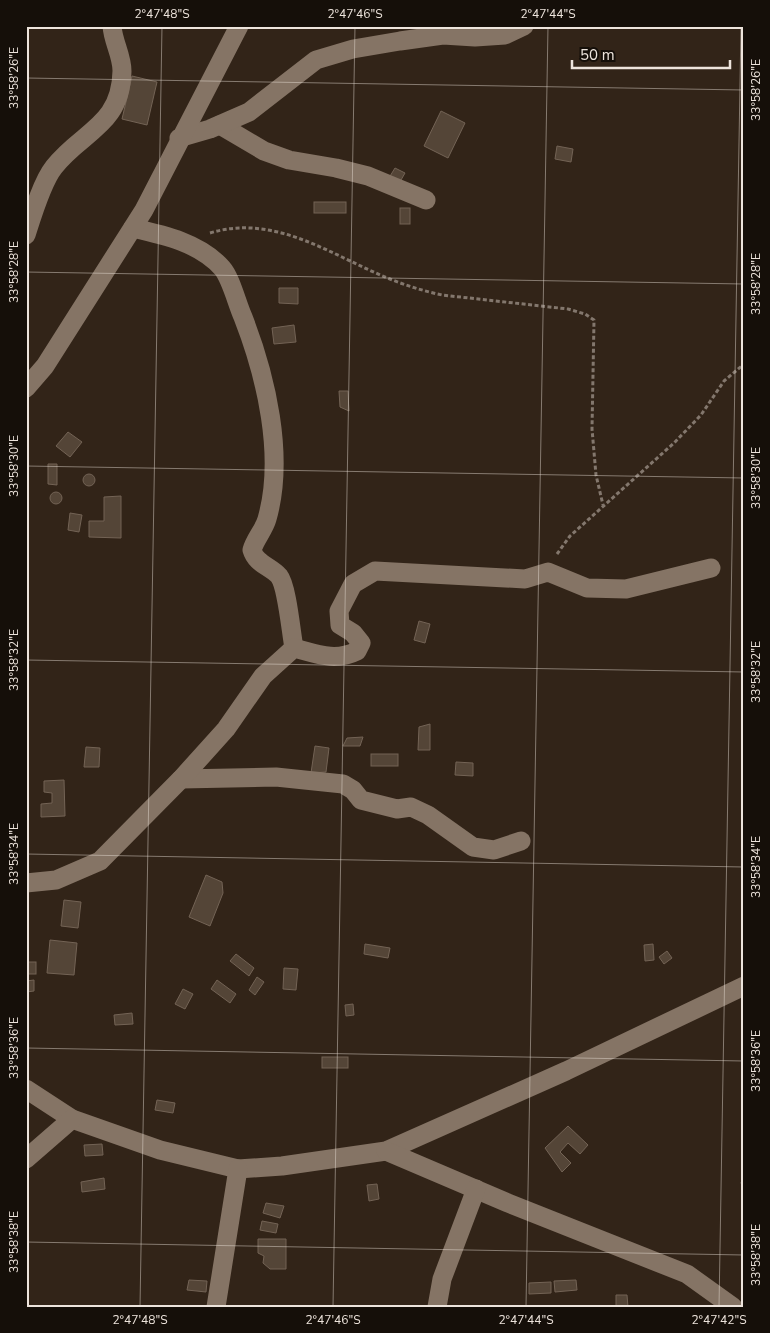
<svg xmlns="http://www.w3.org/2000/svg" width="770" height="1333" font-family="'Nunito Sans',sans-serif">
  <style>
    .building { fill: #544537; stroke: #736355 }
    .lines { fill: none; stroke-linecap: round; stroke-linejoin: round }
    .path { stroke: #83776d; stroke-width: 3; stroke-dasharray: 4 2.5; stroke-linecap: butt }
    .street { stroke: #857465; stroke-width: 19 }
    .ticks { fill: none; stroke: #ede4dc; stroke-width: 1; stroke-opacity: 0.45 }
    .neatline { fill: none; stroke: #ede4dc; stroke-width: 2 }
    .ticks-label { font-size: 12px; text-anchor: middle; fill: #ede4dc }
  </style>
  <rect width="100%" height="100%" fill="#322418"/>
  <g class="building">
    <polygon points="132,76 157,82 147,125 122,119"/>
    <polygon points="441,111 465,123 448,158 424,146"/>
    <polygon points="557,146 573,149 571,162 555,159"/>
    <polygon points="395,168 405,173 397,187 387,181"/>
    <rect x="314" y="202" width="32" height="11"/>
    <rect x="400" y="208" width="10" height="16"/>
    <polygon points="279,288 298,288 298,304 279,303"/>
    <polygon points="294,325 296,342 274,344 272,328"/>
    <polygon points="339,391 348,391 349,411 340,407"/>
    <polygon points="68,432 82,442 70,457 56,446"/>
    <polygon points="48,464 57,464 57,485 48,484"/>
    <circle cx="89" cy="480" r="6"/>
    <circle cx="56" cy="498" r="6"/>
    <polygon points="121,496 121,538 89,537 89,521 104,521 104,497"/>
    <polygon points="70,513 82,515 79,532 68,530"/>
    <polygon points="419,621 430,624 425,643 414,640"/>
    <polygon points="430,724 430,750 418,750 419,727"/>
    <polygon points="363,737 360,746 343,746 347,738"/>
    <polygon points="315,746 329,748 326,772 311,773"/>
    <polygon points="86,747 100,748 99,767 84,767"/>
    <rect x="371" y="754" width="27" height="12"/>
    <polygon points="456,762 473,763 473,776 455,775"/>
    <polygon points="64,780 65,816 41,817 41,804 52,803 52,793 44,792 44,781"/>
    <polygon points="206,875 222,882 223,893 210,926 189,917"/>
    <polygon points="64,900 81,902 78,928 61,926"/>
    <polygon points="50,940 77,943 74,975 47,973"/>
    <polygon points="365,944 390,948 388,958 364,954"/>
    <polygon points="653,944 654,960 645,961 644,945"/>
    <polygon points="667,951 672,958 664,964 659,957"/>
    <polygon points="236,954 254,968 249,976 230,961"/>
    <rect x="26" y="962" width="10" height="12"/>
    <polygon points="284,968 298,969 296,990 283,989"/>
    <polygon points="257,977 264,982 255,995 249,990"/>
    <polygon points="34,980 34,991 26,992 26,981"/>
    <polygon points="217,980 236,994 230,1003 211,989"/>
    <polygon points="183,989 193,994 185,1009 175,1004"/>
    <polygon points="353,1004 354,1015 346,1016 345,1005"/>
    <polygon points="132,1013 133,1024 115,1025 114,1015"/>
    <rect x="322" y="1057" width="26" height="11"/>
    <polygon points="157,1100 175,1103 173,1113 155,1110"/>
    <polygon points="568,1126 588,1145 580,1154 568,1143 560,1152 571,1163 562,1172 545,1148"/>
    <polygon points="102,1144 103,1155 85,1156 84,1145"/>
    <polygon points="104,1178 105,1189 82,1192 81,1182"/>
    <polygon points="377,1184 379,1199 369,1201 367,1185"/>
    <polygon points="266,1203 284,1206 280,1218 263,1213"/>
    <polygon points="262,1221 278,1224 276,1233 260,1230"/>
    <polygon points="258,1239 286,1239 286,1269 270,1269 263,1263 264,1256 258,1253"/>
    <polygon points="189,1280 207,1281 206,1292 187,1290"/>
    <polygon points="576,1280 577,1290 555,1292 554,1281"/>
    <polygon points="551,1282 551,1293 529,1294 529,1283"/>
    <polygon points="616,1295 627,1295 628,1307 616,1307"/>
  </g>
  <g class="lines">
    <g class="path">
      <path d="M210,233C276,213 332,256 390,279C407,286 424,291 442,295L568,309L585,314L594,320L592,429L596,475L603,505"/>
      <polyline points="557,554 570,536 674,443 701,415 724,381 744,364"/>
      <polyline points="741,1184 744,1183"/>
    </g>
    <g class="street">
      <polyline points="220,125 264,151 289,160 336,168 368,176 426,200"/>
      <polyline points="179,138 210,129 249,112 316,60 353,49 400,41 443,35 475,37 505,35 524,26"/>
      <path d="M133,228C164,235 200,243 222,268C231,278 237,304 243,317C266,376 285,456 267,519C264,530 255,539 252,550C256,564 270,566 279,576C287,586 291,632 294,648"/>
      <path d="M26,235C32,216 42,182 54,167C82,131 121,126 122,71C122,55 113,42 112,26"/>
      <polyline points="26,388 45,366 144,210 239,26"/>
      <polyline points="181,779 276,777 343,784 353,790 361,800 397,809 411,807 428,815 473,847 494,850 521,841"/>
      <path d="M26,883L56,880L100,861L181,779L226,729L263,676L294,648C317,654 335,662 357,651L361,643L353,633L340,625L339,611L353,584L375,571L525,579L548,572L587,588L626,589L711,568"/>
      <polyline points="26,1089 72,1119 160,1150 238,1169 282,1166 386,1151 566,1071 744,986"/>
      <polyline points="386,1151 508,1203 687,1274 733,1307"/>
      <polyline points="26,1159 72,1119"/>
      <polyline points="216,1307 238,1169"/>
      <polyline points="437,1307 442,1279 476,1189"/>
    </g>
  </g>
  <path class="ticks" d="M26,78L744,90M26,272L744,284M26,466L744,478M26,660L744,672M26,854L744,867M26,1048L744,1061M26,1242L744,1255M140,1307L162,26M333,1307L355,26M526,1307L548,26M719,1307L741,26"/>
  <rect width="770" height="1333" fill="none" stroke="#150f09" stroke-width="55"/>
  <path d="M572 60v8h158v-8" fill="none" stroke="#ede4dc" stroke-width="2.5"/>
  <text x="580" y="60" font-size="15" fill="#ede4dc" stroke="#150f09" stroke-width="4" paint-order="stroke">50 m</text>
  <rect x="28" y="28" width="714" height="1278" class="neatline"/>
  <g class="ticks-label">
    <text x="162" y="18">2°47'48"S</text>
    <text x="355" y="18">2°47'46"S</text>
    <text x="548" y="18">2°47'44"S</text>
    <text transform="translate(14 78) rotate(-90)" y="4">33°58'26"E</text>
    <text transform="translate(756 90) rotate(-90)" y="4">33°58'26"E</text>
    <text transform="translate(14 272) rotate(-90)" y="4">33°58'28"E</text>
    <text transform="translate(756 284) rotate(-90)" y="4">33°58'28"E</text>
    <text transform="translate(14 466) rotate(-90)" y="4">33°58'30"E</text>
    <text transform="translate(756 478) rotate(-90)" y="4">33°58'30"E</text>
    <text transform="translate(14 660) rotate(-90)" y="4">33°58'32"E</text>
    <text transform="translate(756 672) rotate(-90)" y="4">33°58'32"E</text>
    <text transform="translate(14 854) rotate(-90)" y="4">33°58'34"E</text>
    <text transform="translate(756 867) rotate(-90)" y="4">33°58'34"E</text>
    <text transform="translate(14 1048) rotate(-90)" y="4">33°58'36"E</text>
    <text transform="translate(756 1061) rotate(-90)" y="4">33°58'36"E</text>
    <text transform="translate(14 1242) rotate(-90)" y="4">33°58'38"E</text>
    <text transform="translate(756 1255) rotate(-90)" y="4">33°58'38"E</text>
    <text x="140" y="1324">2°47'48"S</text>
    <text x="333" y="1324">2°47'46"S</text>
    <text x="526" y="1324">2°47'44"S</text>
    <text x="719" y="1324">2°47'42"S</text>
  </g>
</svg>
